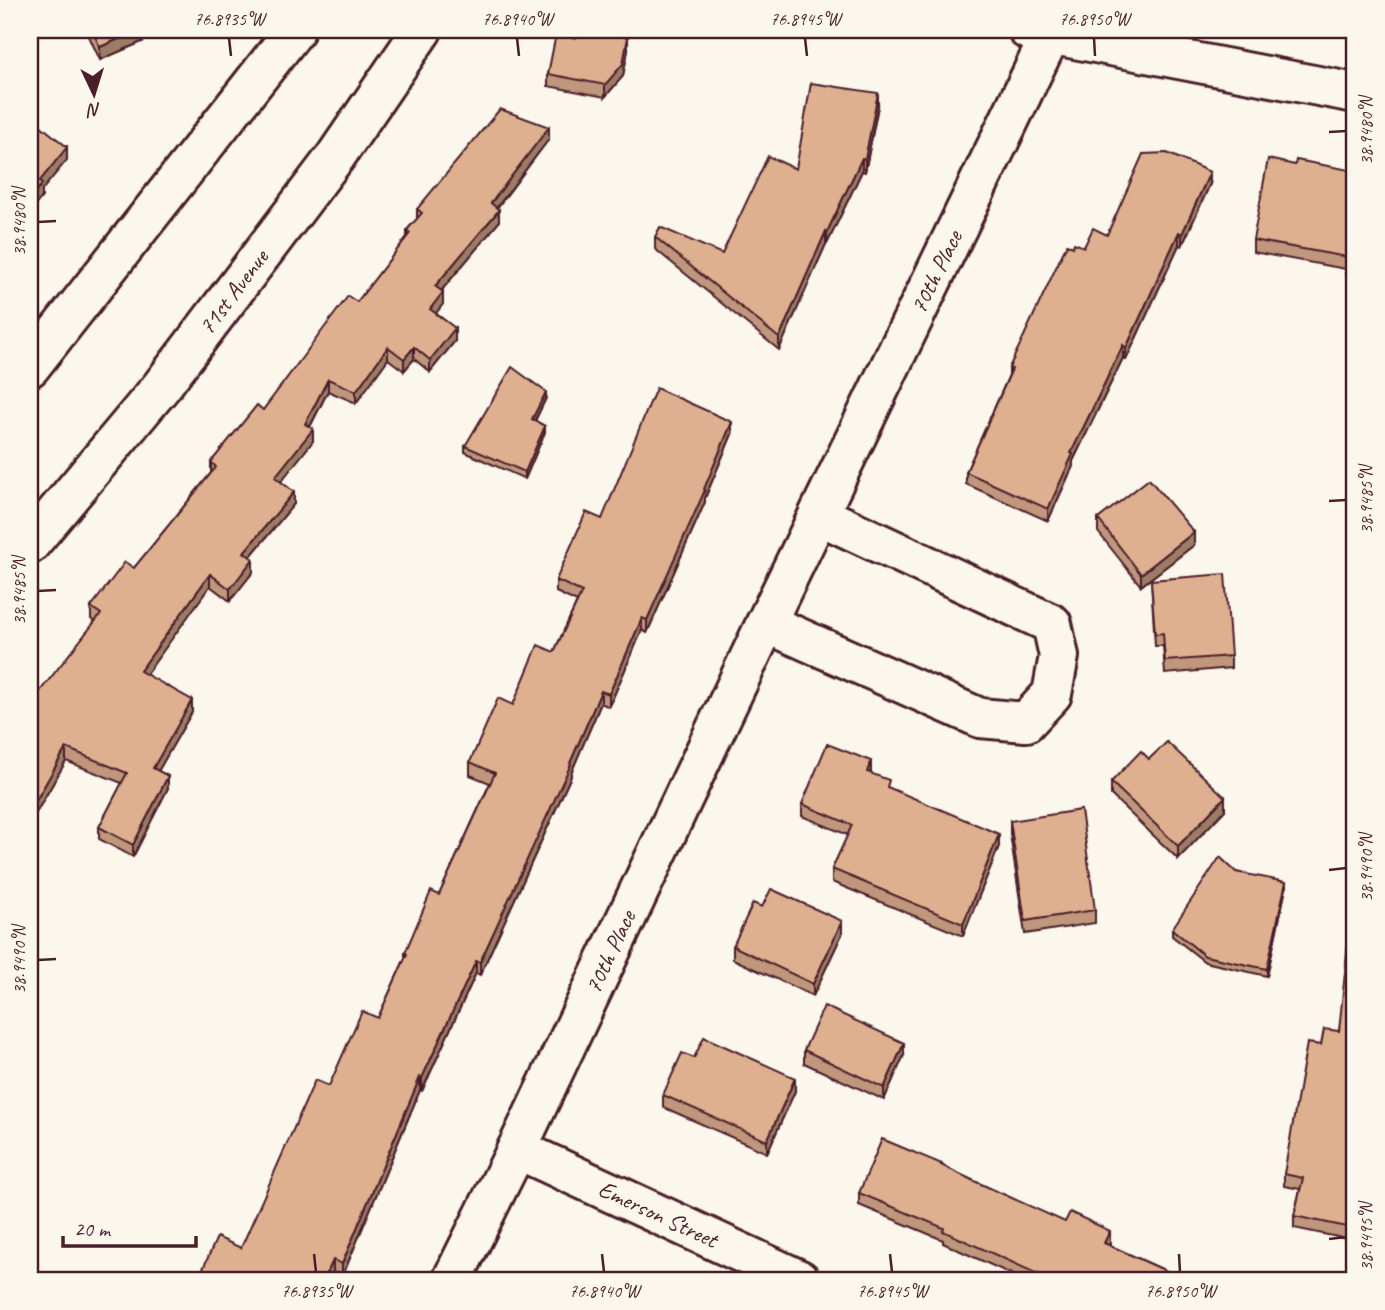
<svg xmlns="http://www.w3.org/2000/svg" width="1385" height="1310" font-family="Caveat,sans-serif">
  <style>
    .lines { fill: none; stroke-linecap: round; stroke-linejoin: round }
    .minor-casing { stroke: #4a1f2b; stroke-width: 44 }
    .minor { stroke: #fbf7ec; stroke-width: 38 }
    .wall { fill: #c0977c; stroke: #4a1f2b; stroke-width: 2 }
    .shaded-wall { fill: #9c7b65; stroke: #4a1f2b; stroke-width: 2 }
    .building { fill: #dfb090; stroke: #4a1f2b; stroke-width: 2 }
    .ticks { fill: none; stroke: #4a1f2b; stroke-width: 2.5 }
    .labels { text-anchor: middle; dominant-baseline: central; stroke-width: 7; stroke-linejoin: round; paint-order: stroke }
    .street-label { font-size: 24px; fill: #4a1f2b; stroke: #fbf7ec }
    .neatline { fill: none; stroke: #4a1f2b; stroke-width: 2.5 }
    .ticks-label { font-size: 18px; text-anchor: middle; fill: #4a1f2b }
  </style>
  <rect width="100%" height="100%" fill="#fbf7ec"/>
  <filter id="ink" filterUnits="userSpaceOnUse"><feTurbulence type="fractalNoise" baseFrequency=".0143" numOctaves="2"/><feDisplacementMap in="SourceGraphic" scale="14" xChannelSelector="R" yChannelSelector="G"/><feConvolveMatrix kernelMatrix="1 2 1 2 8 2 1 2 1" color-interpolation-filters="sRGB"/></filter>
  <g filter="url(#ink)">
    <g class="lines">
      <defs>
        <g id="minor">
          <polyline points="1028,30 1355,93"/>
          <polyline points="30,367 295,30"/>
          <polyline points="30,544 161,387 336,156 422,30"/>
          <polyline points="766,623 980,718 1026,722 1052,694 1059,656 1052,624 819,515"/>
          <polyline points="517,1149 800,1280"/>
          <polyline points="452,1280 517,1149 766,623 1053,30"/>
        </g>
      </defs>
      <use href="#minor" class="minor-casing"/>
      <use href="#minor" class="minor"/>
    </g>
    <g class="wall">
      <polygon points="86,30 144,30 144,41 100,60"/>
      <polygon points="628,50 623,76 605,97 548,86 548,74"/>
      <polygon points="878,106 865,172 862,171 827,244 826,244 779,350 655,249 655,237 722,254 796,169"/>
      <polygon points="549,139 497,208 499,222 441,291 443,304 436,313 455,341 430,372 414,359 404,371 388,359 356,403 328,391 310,427 313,441 281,481 294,504 250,557 253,572 230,601 210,586 146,674 192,712 158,771 168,788 133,857 99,839 99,827 122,783 66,761 30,823 30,704 95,622 91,619 91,607 134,568 211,473 211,462 263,410 357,302 407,237 407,230 417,219 417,209"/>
      <polygon points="1295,165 1355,171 1355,275 1346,274 1346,269 1253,252 1253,240"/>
      <polygon points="1210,184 1182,246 1179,245 1126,360 1123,358 1073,461 1073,466 1048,521 966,484 966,472 1009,375 1009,368 1073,247 1084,247"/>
      <polygon points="546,398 535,421 545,432 525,479 465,452 465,446"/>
      <polygon points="732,434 705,498 705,502 647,633 642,630 609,707 601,703 571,773 571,776 480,975 476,973 422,1091 420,1090 342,1277 333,1272 241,1248 329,1086 378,1018 405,958 405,953 439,895 490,783 470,775 470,762 554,652 577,602 556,592 556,580 602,519"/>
      <polygon points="1098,519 1194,545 1141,586 1098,532"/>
      <polygon points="1151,580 1231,656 1231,668 1165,674 1163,646 1155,646"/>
      <polygon points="1149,759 1225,810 1178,859 1111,795 1111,782"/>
      <polygon points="889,788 999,846 963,936 832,882 832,869 848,835 802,816 802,804"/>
      <polygon points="1010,821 1095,910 1095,923 1025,934 1010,834"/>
      <polygon points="1236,872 1286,888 1267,976 1205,962 1172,936 1172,929"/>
      <polygon points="762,907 842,934 813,996 733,959 733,946"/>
      <polygon points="1355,944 1355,1224 1352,1240 1294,1228 1294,1216 1300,1189 1284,1186 1284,1174 1321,1045 1339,1031"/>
      <polygon points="804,1050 904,1055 884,1100 804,1063"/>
      <polygon points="694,1058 795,1091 767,1153 663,1107 663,1095"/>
      <polygon points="942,1166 1110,1244 1109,1245 1186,1280 1024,1280 943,1243 943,1240 859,1205 859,1193"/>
    </g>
    <g class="shaded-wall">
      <polygon points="140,30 144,30 144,41 100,60 100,47"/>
      <polygon points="628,37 628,50 623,76 605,97 605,85"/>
      <polygon points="878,93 878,106 865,172 865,159"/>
      <polygon points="549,127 549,139 491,215 491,203"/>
      <polygon points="67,147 67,160 42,190 42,197 30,212 30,199 39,182"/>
      <polygon points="862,158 862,171 827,244 827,232"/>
      <polygon points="1210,172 1210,184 1182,246 1182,234"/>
      <polygon points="499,210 499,222 435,298 435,286"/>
      <polygon points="826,231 826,244 779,350 779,338"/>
      <polygon points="1179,232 1179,245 1126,360 1126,348"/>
      <polygon points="443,292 443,304 430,321 430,309"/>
      <polygon points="455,328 455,341 430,372 430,360"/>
      <polygon points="1123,345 1123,358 1073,461 1073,466 1048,521 1048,509 1071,453"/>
      <polygon points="388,347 388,359 356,403 356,391"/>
      <polygon points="414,347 414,359 404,371 404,359"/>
      <polygon points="328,379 328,391 305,436 305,424"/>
      <polygon points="546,392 546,398 532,426 532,419"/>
      <polygon points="732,422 732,434 705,498 705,502 647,633 647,620"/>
      <polygon points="545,426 545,432 525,479 525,472"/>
      <polygon points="313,429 313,441 275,489 275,477"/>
      <polygon points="294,492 294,504 244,564 244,552"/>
      <polygon points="1194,532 1194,545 1141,586 1141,574"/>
      <polygon points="253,559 253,572 230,601 230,589"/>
      <polygon points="210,574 210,586 140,683 140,671"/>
      <polygon points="642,618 642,630 609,707 609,694"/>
      <polygon points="601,691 601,703 571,773 571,776 480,975 480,962 570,763"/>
      <polygon points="192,700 192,712 153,780 153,768"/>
      <polygon points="66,748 66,761 30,823 30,811"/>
      <polygon points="871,761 871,773 867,772"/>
      <polygon points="168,776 168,788 133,857 133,845"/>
      <polygon points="1225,797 1225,810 1178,859 1178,846"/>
      <polygon points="999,834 999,846 963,936 963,924"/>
      <polygon points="1286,882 1286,888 1267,976 1267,969"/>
      <polygon points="842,921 842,934 813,996 813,984"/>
      <polygon points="476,961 476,973 422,1091 422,1078"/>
      <polygon points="904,1043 904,1055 884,1100 884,1088"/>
      <polygon points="420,1077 420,1090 342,1277 342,1264"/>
      <polygon points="795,1078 795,1091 767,1153 767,1141"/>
      <polygon points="1355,1212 1355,1224 1352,1240 1352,1228"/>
      <polygon points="1110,1231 1110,1244 1104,1255 1104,1243"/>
      <polygon points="333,1260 333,1272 329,1280 324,1280"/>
    </g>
    <g class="building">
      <polygon points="92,30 140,30 100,47"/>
      <polygon points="578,30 588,30 628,37 623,64 605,85 548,74 556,34 576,38"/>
      <polygon points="811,83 878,93 865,159 862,158 827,232 826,231 779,338 655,237 660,227 722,254 768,156 796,169"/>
      <polygon points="500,109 549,127 491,203 499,210 435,286 443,292 430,309 455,328 430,360 414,347 404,359 388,347 356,391 328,379 305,424 313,429 275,477 294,492 244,552 253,559 230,589 210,574 140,671 192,700 153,768 168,776 133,845 99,827 127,773 66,748 30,811 30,704 101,614 91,607 125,562 134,568 216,467 211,462 257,405 263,410 348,296 357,302 410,233 407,230 422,213 417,209"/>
      <polygon points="30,117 67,147 39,182 42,184 30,199"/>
      <polygon points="1167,153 1210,172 1182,234 1179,232 1126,348 1123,345 1071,453 1073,454 1048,509 966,472 1012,369 1009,368 1067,244 1073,247 1074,243 1084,247 1093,228 1107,235 1143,154"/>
      <polygon points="1268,159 1295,165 1296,160 1355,171 1355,263 1346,261 1347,257 1253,240"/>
      <polygon points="512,367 546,392 532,419 545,426 525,472 465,446"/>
      <polygon points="656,388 732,422 704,489 705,490 647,620 642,618 609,694 601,691 570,763 571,764 480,962 476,961 422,1078 420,1077 342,1264 333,1260 324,1280 198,1280 217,1237 241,1248 315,1080 329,1086 362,1011 378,1018 407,954 405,953 431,891 439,895 495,773 470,762 498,698 513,705 538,645 554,652 582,592 556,580 586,512 602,519"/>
      <polygon points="1149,479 1194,532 1141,574 1098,519"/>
      <polygon points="1225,574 1231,656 1165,661 1163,633 1155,634 1151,580"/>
      <polygon points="1167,742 1225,797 1178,846 1111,782 1141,751 1149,759"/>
      <polygon points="827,744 871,761 867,772 889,780 887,787 999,834 963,924 832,869 852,825 802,804"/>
      <polygon points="1081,810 1095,910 1025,921 1010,821"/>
      <polygon points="1220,857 1236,872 1286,882 1267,969 1205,956 1172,929"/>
      <polygon points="771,889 842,921 813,984 733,946 753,903 762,907"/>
      <polygon points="1348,943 1355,944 1355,1212 1352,1228 1294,1216 1303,1178 1284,1174 1307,1043 1321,1045 1324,1029 1339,1031"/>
      <polygon points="824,1006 904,1043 884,1088 804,1050"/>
      <polygon points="704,1037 795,1078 767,1141 663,1095 682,1053 694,1058"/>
      <polygon points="882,1139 942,1164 941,1165 972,1180 1065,1222 1070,1212 1110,1231 1104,1243 1186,1280 1046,1280 1039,1277 1040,1275 943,1231 944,1228 859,1193"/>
      <polygon points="573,1275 583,1280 570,1280"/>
    </g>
  </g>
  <path class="ticks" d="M229,38L231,56M517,38L519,56M805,38L807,56M1094,38L1095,56M1329,132L1346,131M38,222L56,221M1329,501L1346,500M38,591L56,590M1329,870L1346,868M38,960L56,959M1329,1239L1346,1237M314,1254L316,1272M602,1254L604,1272M890,1254L892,1272M1179,1254L1180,1272"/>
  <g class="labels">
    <g class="street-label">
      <text transform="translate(936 272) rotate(-64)">70th Place</text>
      <text transform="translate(233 292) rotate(-53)">71st Avenue</text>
      <text transform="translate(610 952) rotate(-65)">70th Place</text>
      <text transform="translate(658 1214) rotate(25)">Emerson Street</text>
    </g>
  </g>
  <rect width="1385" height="1310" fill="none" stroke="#fbf7ec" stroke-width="77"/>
  <g transform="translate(94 94) rotate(176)" stroke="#fbf7ec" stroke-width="5" paint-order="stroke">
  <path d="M0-5L12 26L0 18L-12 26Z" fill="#4a1f2b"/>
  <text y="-10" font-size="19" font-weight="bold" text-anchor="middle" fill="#4a1f2b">N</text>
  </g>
  <path d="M63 1236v10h133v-10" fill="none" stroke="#4a1f2b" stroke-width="3.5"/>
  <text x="74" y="1236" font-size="21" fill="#4a1f2b" stroke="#fbf7ec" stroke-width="5" paint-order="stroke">20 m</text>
  <rect x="38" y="38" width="1308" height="1234" class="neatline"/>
  <g class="ticks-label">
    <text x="229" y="25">76.8935°W</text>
    <text x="517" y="25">76.8940°W</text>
    <text x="805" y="25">76.8945°W</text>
    <text x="1094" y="25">76.8950°W</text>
    <text transform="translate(1366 131) rotate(-90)" y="6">38.9480°N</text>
    <text transform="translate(19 222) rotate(-90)" y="6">38.9480°N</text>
    <text transform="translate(1366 500) rotate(-90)" y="6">38.9485°N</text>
    <text transform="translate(19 591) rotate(-90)" y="6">38.9485°N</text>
    <text transform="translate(1366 868) rotate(-90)" y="6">38.9490°N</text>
    <text transform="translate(19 960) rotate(-90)" y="6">38.9490°N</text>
    <text transform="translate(1366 1237) rotate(-90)" y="6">38.9495°N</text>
    <text x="316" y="1297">76.8935°W</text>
    <text x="604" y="1297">76.8940°W</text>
    <text x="892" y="1297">76.8945°W</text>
    <text x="1180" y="1297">76.8950°W</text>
  </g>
</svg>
